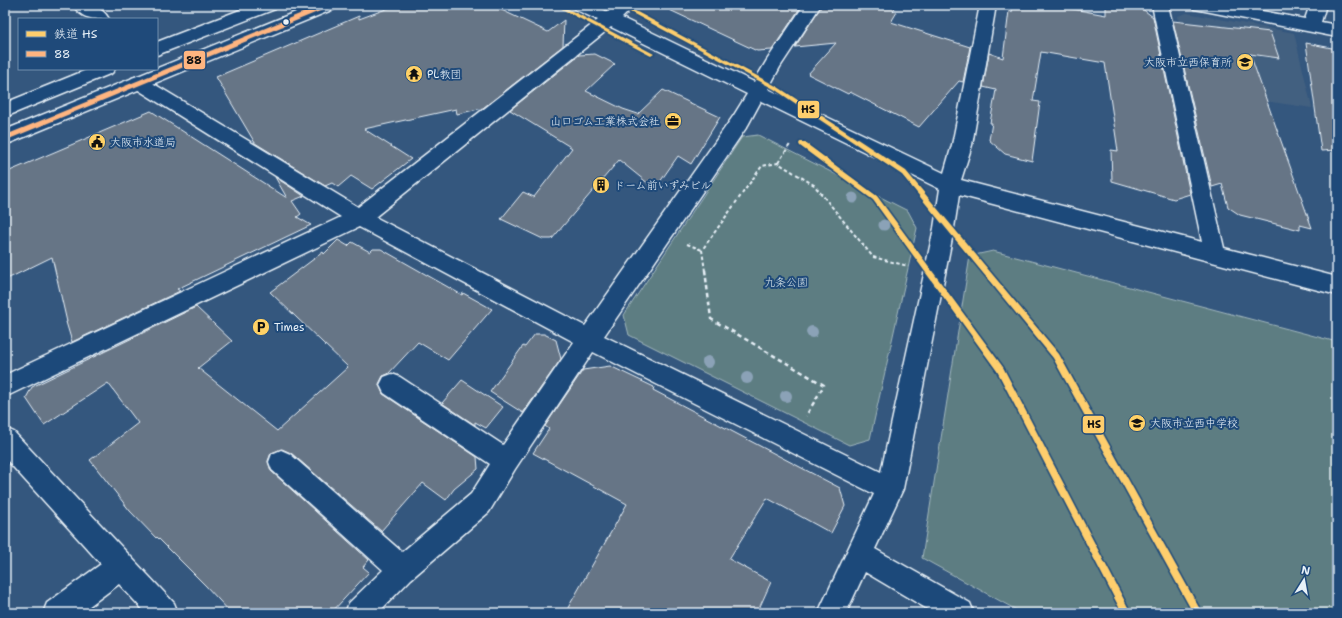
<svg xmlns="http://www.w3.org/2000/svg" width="1342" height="618" font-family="'Shantell Sans','Klee One',sans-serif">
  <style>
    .built { fill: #436080 }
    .green { fill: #5d7d82; stroke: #a2b7bd }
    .building { fill: #667486; stroke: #e8f1f8 }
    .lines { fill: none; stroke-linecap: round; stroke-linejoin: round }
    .minor-casing { stroke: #e8f1f8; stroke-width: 3 }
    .highway-casing { stroke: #e8f1f8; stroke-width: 3 }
    .path-far1 { stroke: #e8f1f8; stroke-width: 2; stroke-dasharray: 3.5 2.5; stroke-linecap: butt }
    .path { stroke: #e8f1f8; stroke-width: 2.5; stroke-dasharray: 4.5 3.5; stroke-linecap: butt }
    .minor { fill: #1f4a7a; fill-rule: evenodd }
    .highway { fill: #1f4a7a; fill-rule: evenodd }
    .bus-1-casing { stroke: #1f4a7a; stroke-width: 8 }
    .bus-1 { stroke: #ffb580; stroke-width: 5 }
    .rail-1-casing { stroke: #1f4a7a; stroke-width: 3 }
    .rail-1 { fill: #fece6d; fill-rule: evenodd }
    .tree { fill: #8ba2b7 }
    .bus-dot { fill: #e8f1f8; stroke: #1f4a7a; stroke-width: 1.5 }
    .labels { text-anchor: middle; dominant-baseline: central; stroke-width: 4; stroke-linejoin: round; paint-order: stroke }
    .poi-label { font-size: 11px; fill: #e8f1f8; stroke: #1f4a7a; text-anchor: start }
    .park-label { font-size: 11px; fill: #d3e0e6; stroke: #1f4a7a }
    .line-badge { stroke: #1f4a7a; stroke-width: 1.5 }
    .pale-badge-label { font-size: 11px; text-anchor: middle; font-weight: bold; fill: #111 }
  </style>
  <rect width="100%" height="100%" fill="#34577e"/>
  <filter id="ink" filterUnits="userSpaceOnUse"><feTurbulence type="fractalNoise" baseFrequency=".025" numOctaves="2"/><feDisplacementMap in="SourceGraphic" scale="8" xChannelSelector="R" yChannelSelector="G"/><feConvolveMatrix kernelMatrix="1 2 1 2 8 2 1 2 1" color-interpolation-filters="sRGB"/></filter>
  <g filter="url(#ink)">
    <polygon class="built" points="1187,13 1294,33 1312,108 1197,91 1178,16"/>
    <g class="green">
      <polygon points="758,135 908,211 917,228 870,439 849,445 629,335 624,315 742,137"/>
      <polygon points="993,251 1337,342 1337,613 1022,613 922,558 970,256"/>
    </g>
    <g class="building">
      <polygon points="397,5 491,5 548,32 564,20 563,46 483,108 457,114 456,109 364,129 411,159 372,189 351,176 338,187 332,183 325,186 255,143 216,77 359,16 359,19"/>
      <polygon points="659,5 802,5 772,50 757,51"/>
      <polygon points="822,5 896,5 893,11 897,12 891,22 970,47 963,82 959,81 919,127 850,92 848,94 808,74 836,43 795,47"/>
      <polygon points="1013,5 1051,5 1106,15 1106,5 1137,5 1153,17 1190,194 1174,199 1112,181 1111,150 1118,151 1105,63 1041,52 1033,101 1040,102 1032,161 1005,154 989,140 992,123 990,123 996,90 983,87 989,53 1003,58 1009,11 1012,12"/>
      <polygon points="1173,21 1270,32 1279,58 1250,54 1312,228 1300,225 1300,230 1240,215 1228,207 1222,184 1212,187"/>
      <polygon points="1306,43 1337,49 1337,150 1321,151"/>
      <polygon points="595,54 615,64 586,91 623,109 638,114 663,90 720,117 691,164 678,156 655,189 619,160 552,239 543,239 501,219 523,192 534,197 572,148 510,110 579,55"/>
      <polygon points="151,111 287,198 275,177 304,196 292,201 301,214 297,217 311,225 177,289 180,291 72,342 66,322 67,322 52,257 5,280 5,173"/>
      <polygon points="338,240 348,246 352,242 370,252 373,249 381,249 462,295 463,293 492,309 448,360 418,342 388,374 383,376 379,384 383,394 477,457 478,469 454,489 446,500 423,483 381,531 291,453 282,449 271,453 268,461 271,471 369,560 363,567 369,572 331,613 231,613 206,586 157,537 156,538 130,511 90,460 138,423 108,383 44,425 26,398 32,387 196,307 232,341 198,368 277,431 348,367 270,292 323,252 324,254"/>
      <polygon points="535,334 544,334 556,340 561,359 523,413 490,392 523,346 525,347"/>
      <polygon points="610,366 654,387 653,390 840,488 845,506 831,533 767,498 729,559 771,582 757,613 565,613 627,504 533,453 549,429 545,426 583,370"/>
      <polygon points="462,380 503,407 486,428 475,422 475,425 442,403"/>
    </g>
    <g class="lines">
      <defs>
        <g id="minor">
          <path d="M73,5C88,5 100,4 109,19C94,19 82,20 73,5Z"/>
          <path d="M572,5H594L608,12L616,5H635L622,18L754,82L767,60L804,5H821L780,67L768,89L944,173L952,145L980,5H996L972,145L961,180L1202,242L1152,5H1168L1224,248L1337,277V295L959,195L954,228L903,489L875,549L970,603L974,613H934L865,572L846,613H818L874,494L593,352L515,469L489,512L411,579L378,613H345L349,603L383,570L272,470L269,462L272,454L281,450L290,454L402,552L471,494L490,464L384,393L380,385L384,377L392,374L400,377L503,445L574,342L359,227L5,397V375L341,217L132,86L129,82L132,78L138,76L144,78L358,207L598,20L574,9ZM611,27L747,94L734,115L585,326L375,217ZM761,101L940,189L934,228L881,472L604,336L748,125Z"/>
          <polygon points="1192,5 1229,5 1305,19 1310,5 1326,5 1321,22 1337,25 1337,37 1200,10 1194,9"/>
          <polygon points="5,428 14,432 174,603 178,613 146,613 119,584 80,613 43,613 47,603 101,564 5,458"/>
        </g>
        <g id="highway">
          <polygon points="253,5 277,5 275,9 157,55 157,42"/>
          <polygon points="313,5 336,5 334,9 5,145 5,130"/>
          <polygon points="89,69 115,69 112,73 5,117 5,103"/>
        </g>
      </defs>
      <use href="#minor" class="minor-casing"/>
      <use href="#highway" class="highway-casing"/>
      <g class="path-far1">
        <polyline points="778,163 791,143"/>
        <polyline points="687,244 702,250"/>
        <polyline points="705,271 702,250 762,166 778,163 814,185 873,257 908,266"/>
      </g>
      <polyline class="path" points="705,270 711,319 824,385 806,416"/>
      <use href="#minor" class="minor"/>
      <use href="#highway" class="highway"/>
      <defs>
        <polyline id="bus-1" points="5,138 328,5"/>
      </defs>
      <use href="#bus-1" class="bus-1-casing"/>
      <use href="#bus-1" class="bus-1"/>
      <defs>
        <g id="rail-1">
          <polygon points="554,5 561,5 654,54 651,56 649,55"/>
          <polygon points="617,5 624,5 778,87 906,171 1059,354 1202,613 1193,613 1053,358 902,175 774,89"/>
          <polygon points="800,142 804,142 877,196 1003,367 1131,613 1122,613 997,371 873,200 800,146 799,144"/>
        </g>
      </defs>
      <use href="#rail-1" class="rail-1-casing"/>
      <use href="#rail-1" class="rail-1"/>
    </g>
    <g class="tree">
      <circle cx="853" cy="198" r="5.5"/>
      <circle cx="884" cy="225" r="5.5"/>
      <circle cx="812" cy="332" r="6"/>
      <circle cx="708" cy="362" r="6"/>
      <circle cx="747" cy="378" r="6"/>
      <circle cx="786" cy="396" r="6"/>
    </g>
  </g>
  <defs>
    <symbol id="school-disc" viewBox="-11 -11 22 22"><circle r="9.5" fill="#ffd166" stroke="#1f4a7a"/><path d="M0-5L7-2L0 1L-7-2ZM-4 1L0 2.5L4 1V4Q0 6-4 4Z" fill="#111"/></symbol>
    <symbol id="temple-disc" viewBox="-11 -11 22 22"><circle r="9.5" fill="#ffd166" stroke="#1f4a7a"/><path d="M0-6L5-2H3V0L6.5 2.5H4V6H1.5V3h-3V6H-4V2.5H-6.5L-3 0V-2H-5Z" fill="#111"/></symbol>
    <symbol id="office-disc" viewBox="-11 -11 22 22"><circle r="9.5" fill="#ffd166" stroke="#1f4a7a"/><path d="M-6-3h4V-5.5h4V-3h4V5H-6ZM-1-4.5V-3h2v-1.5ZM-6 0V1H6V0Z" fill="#111"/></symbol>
    <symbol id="civic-disc" viewBox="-11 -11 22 22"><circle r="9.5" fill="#ffd166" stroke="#1f4a7a"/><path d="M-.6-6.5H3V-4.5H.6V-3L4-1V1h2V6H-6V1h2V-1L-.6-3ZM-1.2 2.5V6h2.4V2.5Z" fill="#111"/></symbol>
    <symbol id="building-disc" viewBox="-11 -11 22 22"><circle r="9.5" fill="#ffd166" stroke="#1f4a7a"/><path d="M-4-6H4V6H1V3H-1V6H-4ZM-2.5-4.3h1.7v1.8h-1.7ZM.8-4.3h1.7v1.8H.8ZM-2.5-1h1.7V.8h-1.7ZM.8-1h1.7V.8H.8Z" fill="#111"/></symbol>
    <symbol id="parking-disc" viewBox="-11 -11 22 22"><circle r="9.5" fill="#ffd166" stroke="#1f4a7a"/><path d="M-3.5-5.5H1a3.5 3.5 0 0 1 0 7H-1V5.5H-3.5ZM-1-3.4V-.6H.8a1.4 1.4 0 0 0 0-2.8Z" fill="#111"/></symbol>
  </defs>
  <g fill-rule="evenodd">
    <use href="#school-disc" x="1235" y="52" width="20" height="20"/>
    <use href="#temple-disc" x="404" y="64" width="20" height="20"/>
    <use href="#office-disc" x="663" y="111" width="20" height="20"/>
    <use href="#civic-disc" x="87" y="132" width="20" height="20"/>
    <use href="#building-disc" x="591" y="175" width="20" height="20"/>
    <use href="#parking-disc" x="251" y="317" width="20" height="20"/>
    <use href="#school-disc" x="1127" y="413" width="20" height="20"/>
  </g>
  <circle class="bus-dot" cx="286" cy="22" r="3.5"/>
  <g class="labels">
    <g class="poi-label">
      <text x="1232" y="62" text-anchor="end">大阪市立西保育所</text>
      <text x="427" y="74">PL教団</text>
      <text x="660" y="121" text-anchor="end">山口ゴム工業株式会社</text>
      <text x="110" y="142">大阪市水道局</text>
      <text x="614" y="185">ドーム前いずみビル</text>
      <text x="274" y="327">Times</text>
      <text x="1150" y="423">大阪市立西中学校</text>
    </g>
    <g class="park-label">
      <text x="786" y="282">九条公園</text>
    </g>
  </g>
  <g class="line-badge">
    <rect x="183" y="50" width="23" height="20" rx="4" fill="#ffb580"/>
    <rect x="797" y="100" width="23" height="19" rx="4" fill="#fece6d"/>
    <rect x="1082" y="415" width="23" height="19" rx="4" fill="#fece6d"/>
  </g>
  <g class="pale-badge-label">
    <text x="194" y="64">88</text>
    <text x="808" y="113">HS</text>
    <text x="1094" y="428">HS</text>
  </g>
  <rect width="1342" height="618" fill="none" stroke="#1f4a7a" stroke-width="20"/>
  <rect x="10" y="10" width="1322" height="598" fill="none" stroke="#e8f1f8" stroke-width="1.5" filter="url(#ink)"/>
  <rect x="18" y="18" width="140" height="52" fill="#1f4a7a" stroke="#6f8dac"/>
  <rect x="26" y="31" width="20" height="6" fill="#fece6d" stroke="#6f8dac"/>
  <text x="54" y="38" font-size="12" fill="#e8f1f8">鉄道 HS</text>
  <rect x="26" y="51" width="20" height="6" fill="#ffb580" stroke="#6f8dac"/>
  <text x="54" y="58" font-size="12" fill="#e8f1f8">88</text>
  <g transform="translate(1304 580) rotate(11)" stroke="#1f4a7a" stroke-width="3" paint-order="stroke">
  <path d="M0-3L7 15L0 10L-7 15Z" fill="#e8f1f8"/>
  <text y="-6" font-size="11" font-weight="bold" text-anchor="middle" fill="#e8f1f8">N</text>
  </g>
</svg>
